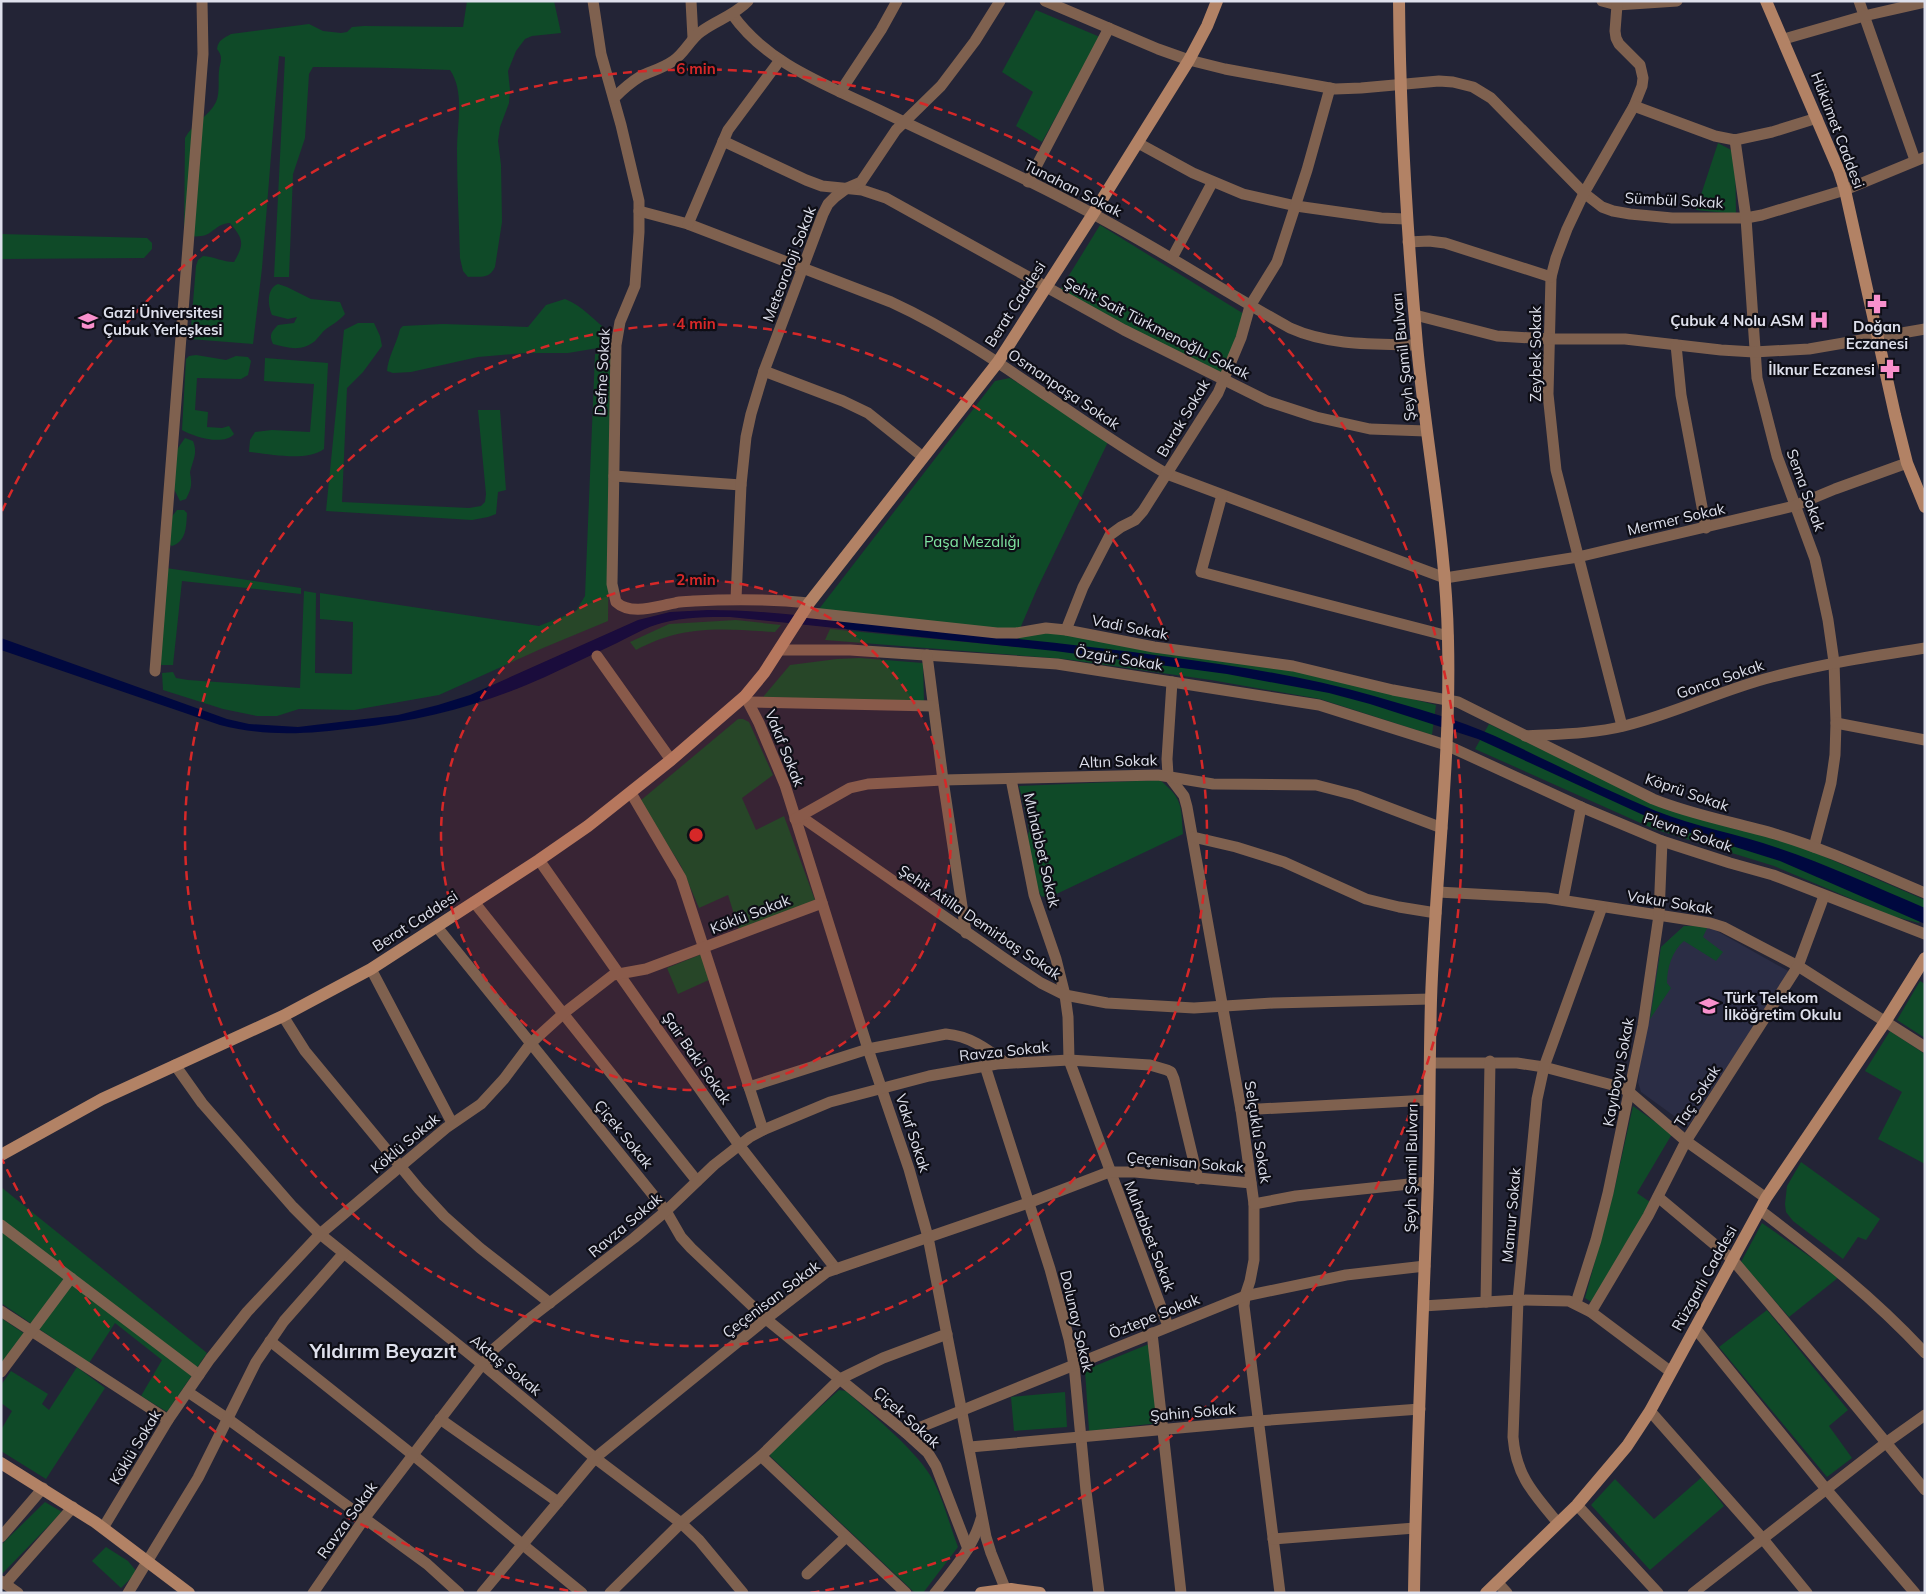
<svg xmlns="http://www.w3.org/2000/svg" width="1926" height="1594" font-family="Mulish,sans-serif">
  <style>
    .built { fill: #2b2d45 }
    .green { fill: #0f4a28 }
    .water { fill: #00083f }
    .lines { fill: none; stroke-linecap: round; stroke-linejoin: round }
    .street { stroke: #7f614f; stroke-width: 11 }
    .secondary { stroke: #b28265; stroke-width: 12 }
    .ring { fill: none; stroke: #d62828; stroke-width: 2.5; stroke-dasharray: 9 6 }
    .labels { text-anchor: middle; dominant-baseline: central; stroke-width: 4.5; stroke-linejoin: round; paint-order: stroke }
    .street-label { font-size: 15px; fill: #dee0ec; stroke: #0e0e16 }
    .poi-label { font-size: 15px; font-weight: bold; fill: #dee0ec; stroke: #0e0e16; text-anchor: start }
    .park-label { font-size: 15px; fill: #80e6a2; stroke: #0e0e16 }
    .district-label { font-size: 20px; font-weight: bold; fill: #dee0ec; stroke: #0e0e16 }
    .centre { fill: #d62828; stroke: #0e0e16; stroke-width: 2.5 }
    .ring-label { font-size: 15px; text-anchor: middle; font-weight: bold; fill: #d62828; stroke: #0e0e16; stroke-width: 4.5; stroke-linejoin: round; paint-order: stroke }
  </style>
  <rect width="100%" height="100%" fill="#232436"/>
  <polygon class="built" points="1684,926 1708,926 1790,972 1688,1126 1641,1092 1638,1082 1643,1040 1661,947"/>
  <g class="green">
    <path d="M467,1H554L561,33L532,36L525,39L516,51L508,71L510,90L509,103L500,127L498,141L501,165L502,222L495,267C489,280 480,276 468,277L463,271L460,258C459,222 457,185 457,149C457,124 465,92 450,70C405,68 359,67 313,67L309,74L305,138L293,174L289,277H274L285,57L279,56L262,268L253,344L190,339L196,266L198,260L203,256C215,257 223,262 234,262C245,243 243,239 230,223C215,224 213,235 201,236C196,237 189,236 184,235L185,138C192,124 210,115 216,102C220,94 218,80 219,71C220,61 224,58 217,49C218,40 224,38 231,34L309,24L323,31L341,33L347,32L352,27L364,26L463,27Z"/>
    <polygon points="1036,10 1100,37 1042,142 1016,126 1033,92 1002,72"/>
    <polygon points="1718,143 1735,152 1736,214 1696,210"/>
    <polygon points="1100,225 1244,314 1222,376 1060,290"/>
    <polygon points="1,234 147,238 152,243 152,249 144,258 1,259"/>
    <path d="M278,284L287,287L311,299L340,302L345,314C339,321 333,324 326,329C322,332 319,337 315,341C302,352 288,348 273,344C269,335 271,332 278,325L294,323L297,317L288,319L272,315C268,305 266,289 278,284Z"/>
    <path d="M565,299C583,306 594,321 610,332V346L568,353H525L478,357L411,372L393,373L387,371C388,357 397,343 400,329L403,326L443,324L528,327L546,305Z"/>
    <polygon points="358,323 374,323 380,336 382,346 363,372 347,388 342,502 469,508 481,506 485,502 486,494 478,410 500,410 506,490 498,492 496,514 488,517 472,520 326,511 344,330"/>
    <polygon points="595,354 611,354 608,621 543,648 439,695 354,710 299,709 277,716 257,716 223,709 163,690 162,673 173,672 176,678 188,680 300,688 304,591 316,593 315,673 352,674 353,622 320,619 320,593 539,626 576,611 585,596"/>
    <path d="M196,355L226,360L236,356L248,357L251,361L248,375L241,379L197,378L195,410L208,412L207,427L222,428L229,426L234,434C224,446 194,437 182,430L186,359L189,356Z"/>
    <path d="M265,358L328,363L324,449C306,462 271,454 249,452L250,440L255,432L272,430L310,432L314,384L264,381Z"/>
    <polygon points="1010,378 1075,418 1108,442 1037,589 1019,631 819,609 995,381"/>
    <path d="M185,438L193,441C198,453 193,460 190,472C190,474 191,477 191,480C192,487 189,493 186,499L180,501L174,489L176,451Z"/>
    <path d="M177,510H184L187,513C186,526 187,541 172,546L168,544L170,519Z"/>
    <polygon points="166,568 301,588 301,594 182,581 173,665 160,665"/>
    <path d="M736,620L781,625L775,632C722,629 685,624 636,650L630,642L669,624Z"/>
    <polygon points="830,629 1018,647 1020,633 1055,633 1276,666 1345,682 1436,705 1432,735 1320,699 1211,680 1064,659 825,640"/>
    <polygon points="860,658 923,663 924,702 763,697 790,665 837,659"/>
    <polygon points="738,719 743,719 749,722 773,775 742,798 756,830 784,816 815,900 739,930 728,895 699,908 681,866 640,801"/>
    <polygon points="1489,724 1632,793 1802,847 1925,900 1925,911 1919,923 1892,916 1774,866 1654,829 1475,749"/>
    <path d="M1160,780C1183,799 1181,806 1183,834L1048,898L1041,896L1037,887L1026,843L1029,831L1028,822L1019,786Z"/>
    <path d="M1684,926H1708L1703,937L1723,952L1716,961L1684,941C1672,951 1667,968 1667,983L1671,988L1650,1019L1661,947Z"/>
    <polygon points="702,954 711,979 678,994 667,968"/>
    <polygon points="1920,981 1925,984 1925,1038 1897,1020"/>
    <polygon points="1890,1031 1925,1054 1925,1164 1878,1139 1902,1092 1865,1071"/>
    <polygon points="1633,1106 1672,1134 1637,1193 1650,1202 1593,1303 1585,1298 1614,1191"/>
    <polygon points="1801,1162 1880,1219 1866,1240 1858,1237 1843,1259 1793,1221 1786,1212 1785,1204 1787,1186"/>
    <polygon points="1,1187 207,1353 167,1412 141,1396 162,1360 115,1323 89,1363 1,1303"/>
    <polygon points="1762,1223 1839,1277 1789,1317 1741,1262"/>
    <polygon points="1767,1310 1848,1410 1829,1426 1852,1458 1827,1477 1719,1347"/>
    <polygon points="1,1318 25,1334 1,1365"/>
    <polygon points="1149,1344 1158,1423 1089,1431 1085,1370"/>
    <polygon points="77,1367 105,1388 46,1479 1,1451 1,1430 12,1411 1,1403 1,1385 11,1371 48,1394 42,1404 49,1410"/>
    <path d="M839,1390L846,1391C871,1414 920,1453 934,1482C944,1502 950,1526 958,1547L923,1593H915L770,1456L771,1451Z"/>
    <polygon points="1065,1392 1067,1427 1014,1431 1011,1397"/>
    <polygon points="1702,1477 1724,1506 1650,1570 1591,1505 1615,1479 1654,1519"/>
    <polygon points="45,1502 62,1512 1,1575 1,1545"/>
    <polygon points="106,1547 128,1561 137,1572 121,1588 92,1561"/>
  </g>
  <path class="water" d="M708,610C782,610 855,623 929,630C1009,638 1089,646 1169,657C1238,666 1307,677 1374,696C1415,708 1457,719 1495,736C1549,761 1601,788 1656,811C1696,827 1738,834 1778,848C1828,865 1876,887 1925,908V924L1780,861L1665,825L1478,739L1370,704L1329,693L1227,674L1055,651L730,617C707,617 684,617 662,623C646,627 631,636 617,643C593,654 569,666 545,677C482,705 424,720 355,728C307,734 268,737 220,725L1,650V638L227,719L249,724L298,727L398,715L438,705L470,695L638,620L670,612Z"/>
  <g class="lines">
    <g class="street">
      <path d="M593,1L601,54L621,125L639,201V232L635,286L620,322L616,345L612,584L616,602C631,616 657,606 675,603C681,601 687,602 694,601C733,599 770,599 809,603"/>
      <polyline points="691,1 693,38"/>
      <polyline points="1045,1 1158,49 1189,60 1225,69 1335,89 1361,88 1439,81 1453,82 1473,87 1491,98 1584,193 1602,207 1613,211 1630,214 1672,218 1746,218 1762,215 1845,190 1925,157"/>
      <polyline points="1602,1 1617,5 1677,1"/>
      <polyline points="1859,1 1915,160"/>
      <polyline points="1617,5 1615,31 1616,38 1619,44 1640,65 1643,78 1642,86 1634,106 1584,193 1567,229 1556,258 1551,277 1548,394 1556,470 1622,726"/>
      <path d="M732,14C767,64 827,85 879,110C943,141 1008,169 1070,202C1146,240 1216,287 1290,328C1330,346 1374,344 1417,345"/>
      <polyline points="1784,39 1864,16 1925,2"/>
      <polyline points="840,92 881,30 897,1"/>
      <path d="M614,98C622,90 631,82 641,76C652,71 663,68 673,61C685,53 690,39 702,31C717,20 735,15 748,1"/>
      <polyline points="1634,106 1715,136 1735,140 1772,132 1817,118"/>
      <polyline points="1735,140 1746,218 1757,378 1777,456 1815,559 1828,620 1834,662 1836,723 1835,755 1831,783 1814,847"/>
      <polyline points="723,141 806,180 822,186 862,190 886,198 1124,330 1267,401 1316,417 1370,429 1426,431"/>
      <polyline points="1138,143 1193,173 1243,194 1296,206 1381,218 1406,219"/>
      <polyline points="1028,182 1109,28"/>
      <path d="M639,211L688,224L891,302C991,348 1073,420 1167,474L1445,578L1578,557L1794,506L1835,489L1907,463"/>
      <polyline points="688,224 728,130 780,60"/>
      <polyline points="1408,242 1429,241 1445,243 1551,277"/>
      <polyline points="1172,258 1212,183"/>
      <polyline points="1415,315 1497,336 1549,339 1625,339 1721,350 1754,352 1809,349 1925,329"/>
      <polyline points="1676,345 1681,395 1706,528"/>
      <polyline points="764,371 843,401 868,413 923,457"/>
      <polyline points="614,476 741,485"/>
      <polyline points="1222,495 1201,572 1448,636"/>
      <polyline points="736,599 741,485 746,437 751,414 764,371 823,214 828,204 835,197 847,188 861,182 896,130 941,86 975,41 1000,1"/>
      <path d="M803,612L997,633H1016L1046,628L1066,630L1154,647L1293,666L1393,690L1458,702L1653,799C1692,815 1734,822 1775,834C1826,849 1875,872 1925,893"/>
      <polyline points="1066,630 1083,587 1110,535 1121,527 1135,520 1143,511 1218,393 1241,338 1250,306 1277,262 1307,170 1330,88"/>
      <polyline points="779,650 850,650 1057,664 1319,705 1446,745 1581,807 1662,841 1730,863 1773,875 1925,934"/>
      <polyline points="927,655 943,780 966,933"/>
      <polyline points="597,656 671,760"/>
      <polyline points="155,671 203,54 202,1"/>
      <polyline points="1172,682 1167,759 1168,775 1184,796 1187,807 1241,1110 1254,1204 1254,1260 1250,1281 1245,1296 1244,1306 1280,1593"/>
      <polyline points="745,696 759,723 785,785 868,1049 909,1169 928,1237 986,1537 991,1553 1007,1593"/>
      <polyline points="748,702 933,706"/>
      <polyline points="1836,723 1925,740"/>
      <path d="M1525,736C1558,734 1592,734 1624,726C1674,714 1721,690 1772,677C1822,664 1873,656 1925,648"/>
      <polyline points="1011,779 1034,895 1056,959 1065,995 1068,1017 1069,1060 1168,1326"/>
      <polyline points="631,793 681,878 763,1130"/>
      <polyline points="800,816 1011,963 1041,983 1065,995 1107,1003 1194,1008 1273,1003 1431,999"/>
      <polyline points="795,819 850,788 868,784 943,780 1158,775 1213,784 1316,785 1355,795 1442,828"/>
      <polyline points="1193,837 1236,847 1284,862 1366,899 1399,907 1436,913"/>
      <polyline points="539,860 739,1145 836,1269"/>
      <polyline points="1438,892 1547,898 1710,923 1723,927 1798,966 1925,1047"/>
      <polyline points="1563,900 1581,807"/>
      <polyline points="474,902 697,1181"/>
      <polyline points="437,927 666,1211 681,1237 691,1248 766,1319 906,1433 928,1453 936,1466 968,1549"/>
      <polyline points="371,969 452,1123"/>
      <polyline points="283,1016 305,1051 419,1189 444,1216 480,1248 550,1303"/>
      <polyline points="1430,1063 1517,1063 1544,1067 1620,1087 1629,1092 1686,1141 1766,1198"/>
      <polyline points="175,1065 202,1103 293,1207 320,1234 482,1364 595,1458 681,1523 699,1540 743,1593"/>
      <polyline points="985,1066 1050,1269 1069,1339 1074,1365 1086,1491 1099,1593"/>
      <path d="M749,1087L868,1049L946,1034C970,1036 987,1049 1006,1063"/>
      <polyline points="1241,1110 1429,1100"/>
      <polyline points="1658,1197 1732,1259 1851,1400 1925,1490"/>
      <polyline points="1254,1204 1296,1196 1428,1182"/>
      <path d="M1760,1210C1820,1256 1873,1297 1925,1353"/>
      <polyline points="1,1225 199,1375"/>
      <polyline points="1486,1302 1490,1061"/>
      <polyline points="1576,1303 1596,1240 1608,1193 1643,1025 1659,915 1662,841"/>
      <polyline points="1423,1306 1518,1300 1569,1301 1591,1312 1671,1372"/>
      <polyline points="1,1311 168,1420"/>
      <polyline points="1591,1312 1648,1216 1686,1141 1798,966 1824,896"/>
      <polyline points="1695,1328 1826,1489 1915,1593"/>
      <polyline points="1152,1333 1181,1593"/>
      <polyline points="270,1341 413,1455 582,1593"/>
      <polyline points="1,1372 71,1278"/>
      <polyline points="188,1392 228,1419 427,1564 459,1593"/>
      <polyline points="1650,1411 1763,1539 1807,1593"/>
      <polyline points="440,1419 558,1502"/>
      <polyline points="906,1433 1245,1296 1346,1275 1425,1266"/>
      <polyline points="970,1447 1257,1421 1420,1409"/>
      <polyline points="761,1456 906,1593"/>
      <polyline points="1577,1505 1658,1593"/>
      <path d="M1558,1523C1534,1494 1516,1476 1513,1437L1518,1300L1537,1099L1544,1067L1602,907"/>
      <polyline points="103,1528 168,1420 210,1359 247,1312 320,1234 446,1128 481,1104 504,1079 531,1043 564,1013 613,975 646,969 822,903"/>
      <polyline points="1,1537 43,1488"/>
      <polyline points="1273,1539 1415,1528"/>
      <polyline points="807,1574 846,1537"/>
      <polyline points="1,1581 18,1593"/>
      <polyline points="1497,1582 1507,1593"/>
      <polyline points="5,1584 73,1507"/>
      <polyline points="128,1593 198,1478 256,1362 284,1321 343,1254"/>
      <polyline points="313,1593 364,1519 494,1349 525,1322 634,1238 666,1211 714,1165 750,1137 763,1130 830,1102 929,1076 997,1064 1069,1060 1150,1065 1167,1070 1171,1072 1174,1079 1198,1179"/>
      <polyline points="482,1593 595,1458 766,1319 827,1272 1028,1203 1109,1172 1135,1172 1251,1183"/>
      <polyline points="610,1593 681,1523 761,1456 840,1379 883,1358 947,1334"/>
      <path d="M935,1593C953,1570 973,1548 981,1519"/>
      <polyline points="1693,1593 1887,1442 1925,1415"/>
    </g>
    <g class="secondary">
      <path d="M1399,1C1400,116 1407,231 1417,345C1426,444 1446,541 1448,640C1451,760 1435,880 1431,1000C1429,1069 1430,1139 1427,1208C1422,1336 1416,1465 1414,1593"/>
      <polyline points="1766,1 1839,171 1845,190 1895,415 1907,463 1925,507"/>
      <polyline points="1,1155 102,1099 283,1016 371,969 539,860 588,826 671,760 745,696 764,673 809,603 998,362 1093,214 1189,60 1207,26 1217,1"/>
      <polyline points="1,1463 95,1522 189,1593"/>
      <polyline points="981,1593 1011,1589 1040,1593"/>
      <polyline points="1486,1593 1577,1505 1627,1446 1650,1411 1766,1198 1885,1022 1925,958"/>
    </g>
  </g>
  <circle cx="696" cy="835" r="255" fill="#d62828" fill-opacity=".12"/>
  <g class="ring">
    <circle cx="696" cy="835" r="255"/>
    <circle cx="696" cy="835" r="511"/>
    <path d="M583 1593A766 766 0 0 1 2 1159M2 511A766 766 0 1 1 809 1593"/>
  </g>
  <defs>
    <symbol id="pharmacy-bare" viewBox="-9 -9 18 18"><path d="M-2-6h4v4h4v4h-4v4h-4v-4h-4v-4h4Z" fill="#f890cc" stroke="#0e0e16" stroke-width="2.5" paint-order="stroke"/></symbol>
    <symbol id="hospital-bare" viewBox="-9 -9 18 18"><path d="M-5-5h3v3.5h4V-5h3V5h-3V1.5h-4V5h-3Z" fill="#f890cc" stroke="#0e0e16" stroke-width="2.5" paint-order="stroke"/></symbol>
    <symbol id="school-bare" viewBox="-9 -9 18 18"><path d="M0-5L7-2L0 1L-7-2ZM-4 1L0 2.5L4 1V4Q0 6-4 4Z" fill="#f890cc" stroke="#0e0e16" stroke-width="2.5" paint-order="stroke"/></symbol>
  </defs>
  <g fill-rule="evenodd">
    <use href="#pharmacy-bare" x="1863" y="290" width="28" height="28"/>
    <use href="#hospital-bare" x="1805" y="306" width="28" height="28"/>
    <use href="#school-bare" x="74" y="307" width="28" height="28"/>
    <use href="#pharmacy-bare" x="1876" y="355" width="28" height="28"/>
    <use href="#school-bare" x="1695" y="992" width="28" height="28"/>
  </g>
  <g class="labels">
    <g class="street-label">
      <text transform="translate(1838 130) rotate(69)">Hükümet Caddesi</text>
      <text transform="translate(1073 188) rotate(27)">Tunahan Sokak</text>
      <text transform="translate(1674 200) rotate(3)">Sümbül Sokak</text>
      <text transform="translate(789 264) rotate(-69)">Meteoroloji Sokak</text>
      <text transform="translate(1015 304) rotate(-57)">Berat Caddesi</text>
      <text transform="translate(1157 328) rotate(27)">Şehit Sait Türkmenoğlu Sokak</text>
      <text transform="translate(1535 354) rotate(-90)">Zeybek Sokak</text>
      <text transform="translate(1403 357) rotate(-96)">Şeyh Şamil Bulvarı</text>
      <text transform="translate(602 372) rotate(-87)">Defne Sokak</text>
      <text transform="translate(1064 389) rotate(34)">Osmanpaşa Sokak</text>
      <text transform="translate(1183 418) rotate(-59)">Burak Sokak</text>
      <text transform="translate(1806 490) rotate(70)">Sema Sokak</text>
      <text transform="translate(1676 519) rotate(-13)">Mermer Sokak</text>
      <text transform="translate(1130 627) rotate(11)">Vadi Sokak</text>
      <text transform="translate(1119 658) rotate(9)">Özgür Sokak</text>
      <text transform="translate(1720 679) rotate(-19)">Gonca Sokak</text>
      <text transform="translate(785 748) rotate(68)">Vakıf Sokak</text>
      <text transform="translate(1118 761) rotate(-2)">Altın Sokak</text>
      <text transform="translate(1687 792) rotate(19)">Köprü Sokak</text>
      <text transform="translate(1688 832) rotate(19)">Plevne Sokak</text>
      <text transform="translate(1042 850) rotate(77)">Muhabbet Sokak</text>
      <text transform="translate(1670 902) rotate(9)">Vakur Sokak</text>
      <text transform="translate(750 914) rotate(-21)">Köklü Sokak</text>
      <text transform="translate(415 921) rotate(-33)">Berat Caddesi</text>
      <text transform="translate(980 922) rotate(34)">Şehit Atilla Demirbaş Sokak</text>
      <text transform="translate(1004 1051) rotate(-6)">Ravza Sokak</text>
      <text transform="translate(697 1058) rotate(55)">Şair Baki Sokak</text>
      <text transform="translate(1618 1072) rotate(-79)">Kayıboyu Sokak</text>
      <text transform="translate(1697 1096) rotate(-57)">Taç Sokak</text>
      <text transform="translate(1258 1132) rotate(81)">Selçuklu Sokak</text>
      <text transform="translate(913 1133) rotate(72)">Vakıf Sokak</text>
      <text transform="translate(624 1134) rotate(51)">Çiçek Sokak</text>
      <text transform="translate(405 1143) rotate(-40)">Köklü Sokak</text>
      <text transform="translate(1185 1162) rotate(5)">Çeçenisan Sokak</text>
      <text transform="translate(1411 1168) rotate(-89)">Şeyh Şamil Bulvarı</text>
      <text transform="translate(1511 1215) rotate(-85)">Mamur Sokak</text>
      <text transform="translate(625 1225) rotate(-40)">Ravza Sokak</text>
      <text transform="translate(1150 1236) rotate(69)">Muhabbet Sokak</text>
      <text transform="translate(1704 1278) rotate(-61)">Rüzgarlı Caddesi</text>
      <text transform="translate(771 1299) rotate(-37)">Çeçenisan Sokak</text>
      <text transform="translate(1154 1316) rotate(-22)">Öztepe Sokak</text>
      <text transform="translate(1077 1321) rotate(77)">Dolunay Sokak</text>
      <text transform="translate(506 1365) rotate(39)">Aktaş Sokak</text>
      <text transform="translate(1193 1412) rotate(-5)">Şahin Sokak</text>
      <text transform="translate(907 1417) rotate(42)">Çiçek Sokak</text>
      <text transform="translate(135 1447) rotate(-59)">Köklü Sokak</text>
      <text transform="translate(347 1520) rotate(-54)">Ravza Sokak</text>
    </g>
    <g class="poi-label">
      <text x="103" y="312">Gazi Üniversitesi<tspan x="103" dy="17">Çubuk Yerleşkesi</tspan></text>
      <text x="1804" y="320" text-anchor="end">Çubuk 4 Nolu ASM</text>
      <text x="1877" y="326" text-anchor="middle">Doğan<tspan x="1877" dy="17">Eczanesi</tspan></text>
      <text x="1875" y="369" text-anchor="end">İlknur Eczanesi</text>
      <text x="1724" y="997">Türk Telekom<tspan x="1724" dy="17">İlköğretim Okulu</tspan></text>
    </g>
    <g class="park-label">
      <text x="972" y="541">Paşa Mezalığı</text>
    </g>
    <g class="district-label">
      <text x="383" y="1350">Yıldırım Beyazıt</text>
    </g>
  </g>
  <circle cx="696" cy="835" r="8" class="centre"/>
  <g class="ring-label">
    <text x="696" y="74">6 min</text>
    <text x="696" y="329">4 min</text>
    <text x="696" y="585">2 min</text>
  </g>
  <rect width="1926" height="1594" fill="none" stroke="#dee0ec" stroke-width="5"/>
</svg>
